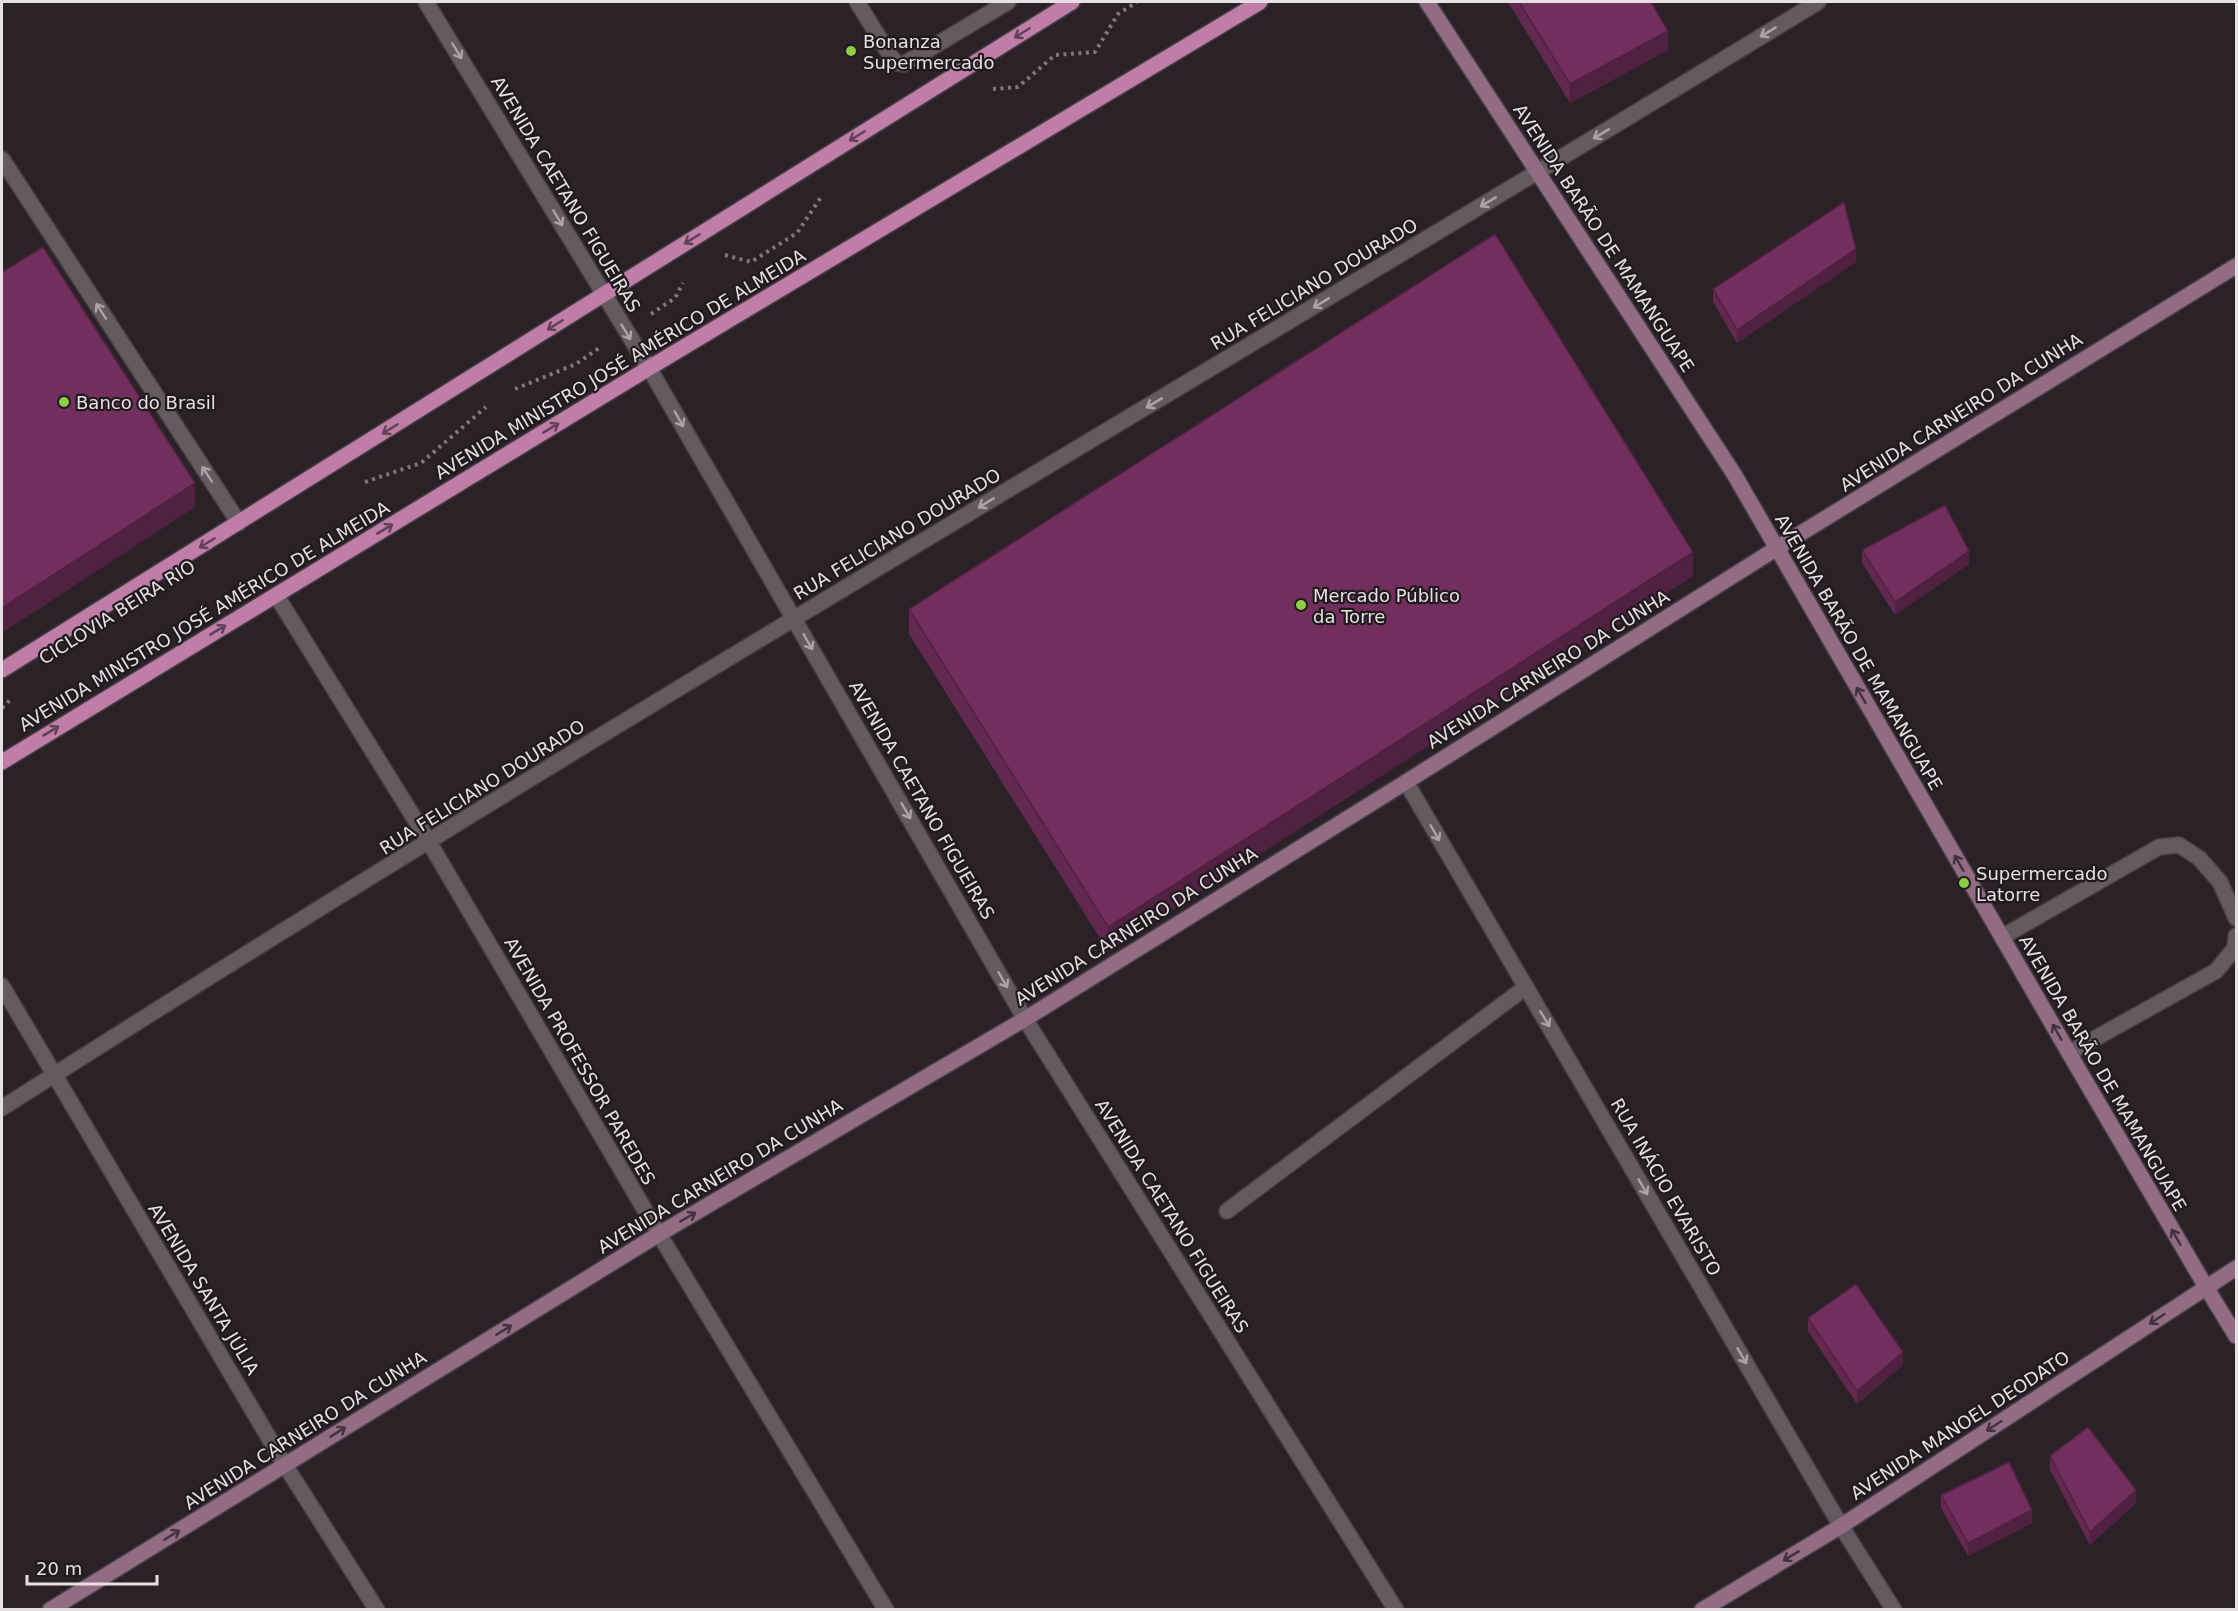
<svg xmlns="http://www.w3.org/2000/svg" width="2238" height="1611" font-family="'DejaVu Sans',sans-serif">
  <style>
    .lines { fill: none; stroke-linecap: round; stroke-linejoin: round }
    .lane-casing { stroke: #463e43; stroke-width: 18 }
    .street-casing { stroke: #463e43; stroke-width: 18 }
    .secondary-casing { stroke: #463e43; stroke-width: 18 }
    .primary-casing { stroke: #463e43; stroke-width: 18 }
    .path { stroke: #7f787d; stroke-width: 4; stroke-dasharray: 3 4.5; stroke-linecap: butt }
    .lane { stroke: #645b60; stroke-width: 15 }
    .street { stroke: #645b60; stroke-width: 15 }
    .secondary { stroke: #926c84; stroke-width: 15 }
    .primary { stroke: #bf7da8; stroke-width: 15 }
    .wall { fill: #622850 }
    .shaded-wall { fill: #502141 }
    .building { fill: #722f5d; stroke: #502141; stroke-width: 1.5 }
    .oneway { stroke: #aca4a9 }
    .oneway2 { stroke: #604155 }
    .oneway3 { stroke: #42323c }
    .poi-dot { fill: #8dce44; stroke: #20191d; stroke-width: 2 }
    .labels { text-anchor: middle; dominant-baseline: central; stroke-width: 4.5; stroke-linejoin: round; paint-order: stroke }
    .poi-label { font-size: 18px; fill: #e6e0e4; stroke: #20191d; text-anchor: start }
    .street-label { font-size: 18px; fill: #e6e0e4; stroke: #20191d }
  </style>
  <rect width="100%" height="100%" fill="#2a2227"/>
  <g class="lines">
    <defs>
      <g id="lane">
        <polyline points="857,2 892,58 897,63 904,64 1008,2"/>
        <polyline points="2002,937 2159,847 2179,845 2199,858 2220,882 2236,918"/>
        <polyline points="2069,1053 2216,971 2235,948 2236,936"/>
        <polyline points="1227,1211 1526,987"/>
      </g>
      <g id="street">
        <polyline points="426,2 649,368 1025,1019 1396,1610"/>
        <polyline points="2,159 239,523"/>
        <polyline points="276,595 429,842 659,1234 886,1610"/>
        <polyline points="1406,782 1841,1526 1894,1610"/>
        <polyline points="2,986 285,1465 377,1610"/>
        <path d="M2,1108C599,727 1213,371 1818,2"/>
      </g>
      <g id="secondary">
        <polyline points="1427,2 1734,474 2069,1053 2206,1287 2236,1336"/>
        <polyline points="50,1610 659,1234 1025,1019 1406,782 1777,548 2236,266"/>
        <polyline points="1702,1610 1841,1526 2236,1268"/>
      </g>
      <g id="primary">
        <polyline points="2,670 1072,2"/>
        <polyline points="2,762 649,368 1260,2"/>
      </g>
    </defs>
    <use href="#lane" class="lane-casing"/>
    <use href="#street" class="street-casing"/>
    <use href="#secondary" class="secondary-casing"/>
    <use href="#primary" class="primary-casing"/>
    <g class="path">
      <polyline points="993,89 1018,87 1055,55 1095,52 1118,14 1137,2"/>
      <polyline points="725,255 751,262 797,233 821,197"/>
      <polyline points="651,314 675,298 683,283"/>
      <polyline points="515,389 576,364 602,346"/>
      <polyline points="365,482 421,463 486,407"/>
      <polyline points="2,708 10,700"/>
    </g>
    <use href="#lane" class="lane"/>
    <use href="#street" class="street"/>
    <use href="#secondary" class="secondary"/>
    <use href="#primary" class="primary"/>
  </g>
  <g class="wall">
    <polygon points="1508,2 1651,2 1668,50 1570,103"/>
    <polygon points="1856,262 1737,343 1713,302 1713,289"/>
    <polygon points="1862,550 1969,564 1895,615 1862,563"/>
    <polygon points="1693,576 1108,951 909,634 909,609"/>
    <polygon points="1808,1318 1903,1365 1857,1404 1808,1331"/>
    <polygon points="2050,1456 2136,1503 2090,1545 2050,1470"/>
    <polygon points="1941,1495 2032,1523 1968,1556 1941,1508"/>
  </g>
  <g class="shaded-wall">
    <polygon points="1668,31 1668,50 1570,103 1570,84"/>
    <polygon points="1856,249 1856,262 1737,343 1737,330"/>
    <polygon points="195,483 195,507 2,633 2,608"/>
    <polygon points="1969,551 1969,564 1895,615 1895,602"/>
    <polygon points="1693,552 1693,576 1108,951 1108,927"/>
    <polygon points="1903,1352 1903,1365 1857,1404 1857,1391"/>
    <polygon points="2136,1490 2136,1503 2090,1545 2090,1532"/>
    <polygon points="2032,1510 2032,1523 1968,1556 1968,1543"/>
  </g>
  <g class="building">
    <polygon points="1519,2 1651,2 1668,31 1570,84"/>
    <polygon points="1844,202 1856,249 1737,330 1713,289"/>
    <polygon points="1495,234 1693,552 1108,927 909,609"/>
    <polygon points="43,247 195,483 2,608 2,272"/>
    <polygon points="1945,505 1969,551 1895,602 1862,550"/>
    <polygon points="1856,1284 1903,1352 1857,1391 1808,1318"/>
    <polygon points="2088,1427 2136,1490 2090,1532 2050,1456"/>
    <polygon points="2009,1462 2032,1510 1968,1543 1941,1495"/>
  </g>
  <defs><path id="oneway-shaft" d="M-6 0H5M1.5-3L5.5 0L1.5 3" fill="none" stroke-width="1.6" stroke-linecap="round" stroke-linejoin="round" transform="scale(1.5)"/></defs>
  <g class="oneway">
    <use href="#oneway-shaft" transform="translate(1768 32) rotate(149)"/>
    <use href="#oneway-shaft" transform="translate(457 51) rotate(59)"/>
    <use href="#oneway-shaft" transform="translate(1601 134) rotate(149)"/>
    <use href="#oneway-shaft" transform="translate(1488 202) rotate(149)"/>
    <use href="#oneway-shaft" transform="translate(558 218) rotate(59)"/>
    <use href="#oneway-shaft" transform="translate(1321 303) rotate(149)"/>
    <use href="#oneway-shaft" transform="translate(101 311) rotate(-123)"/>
    <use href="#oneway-shaft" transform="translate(626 332) rotate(59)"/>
    <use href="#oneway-shaft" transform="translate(1154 403) rotate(149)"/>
    <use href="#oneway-shaft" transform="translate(679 419) rotate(60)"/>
    <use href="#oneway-shaft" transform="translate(207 474) rotate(-123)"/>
    <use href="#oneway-shaft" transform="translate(986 503) rotate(149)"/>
    <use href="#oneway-shaft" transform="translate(808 642) rotate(60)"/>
    <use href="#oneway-shaft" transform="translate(906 811) rotate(60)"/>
    <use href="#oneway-shaft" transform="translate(1435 833) rotate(60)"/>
    <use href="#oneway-shaft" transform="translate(1003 980) rotate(60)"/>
    <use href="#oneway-shaft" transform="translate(1545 1019) rotate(59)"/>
    <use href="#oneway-shaft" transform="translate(1643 1187) rotate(60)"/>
    <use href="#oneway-shaft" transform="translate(1742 1356) rotate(60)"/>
  </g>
  <g class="oneway2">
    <use href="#oneway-shaft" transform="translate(1022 33) rotate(148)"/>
    <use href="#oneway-shaft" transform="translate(857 136) rotate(148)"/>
    <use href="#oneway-shaft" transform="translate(692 239) rotate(148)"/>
    <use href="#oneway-shaft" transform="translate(555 325) rotate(148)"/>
    <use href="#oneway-shaft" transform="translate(551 428) rotate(-31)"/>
    <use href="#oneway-shaft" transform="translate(390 429) rotate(148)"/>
    <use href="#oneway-shaft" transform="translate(385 529) rotate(-31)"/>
    <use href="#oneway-shaft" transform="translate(207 543) rotate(148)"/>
    <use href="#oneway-shaft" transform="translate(218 630) rotate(-31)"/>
    <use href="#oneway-shaft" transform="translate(51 731) rotate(-31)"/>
  </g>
  <g class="oneway3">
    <use href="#oneway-shaft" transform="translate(1861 695) rotate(-120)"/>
    <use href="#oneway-shaft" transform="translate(1959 863) rotate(-120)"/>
    <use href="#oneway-shaft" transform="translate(2057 1032) rotate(-120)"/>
    <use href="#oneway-shaft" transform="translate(688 1217) rotate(-30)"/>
    <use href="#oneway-shaft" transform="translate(2176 1237) rotate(-120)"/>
    <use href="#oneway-shaft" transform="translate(2157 1319) rotate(147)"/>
    <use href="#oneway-shaft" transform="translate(504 1330) rotate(-32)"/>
    <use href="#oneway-shaft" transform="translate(1994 1426) rotate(147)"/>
    <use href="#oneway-shaft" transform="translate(338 1432) rotate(-32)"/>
    <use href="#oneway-shaft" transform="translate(172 1535) rotate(-32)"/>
    <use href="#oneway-shaft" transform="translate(1791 1556) rotate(149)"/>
  </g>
  <g class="poi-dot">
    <circle cx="851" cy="51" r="6"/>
    <circle cx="64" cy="402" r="6"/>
    <circle cx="1301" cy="605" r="6"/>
    <circle cx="1964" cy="883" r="6"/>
  </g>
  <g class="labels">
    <g class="poi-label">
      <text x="863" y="41">Bonanza<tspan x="863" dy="21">Supermercado</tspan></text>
      <text x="76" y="402">Banco do Brasil</text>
      <text x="1313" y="595">Mercado Público<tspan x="1313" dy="21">da Torre</tspan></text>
      <text x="1976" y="873">Supermercado<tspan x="1976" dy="21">Latorre</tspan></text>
    </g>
    <g class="street-label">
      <text transform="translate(566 194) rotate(59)">AVENIDA CAETANO FIGUEIRAS</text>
      <text transform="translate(1604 238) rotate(57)">AVENIDA BARÃO DE MAMANGUAPE</text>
      <text transform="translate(1314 284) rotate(-31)">RUA FELICIANO DOURADO</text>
      <text transform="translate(620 364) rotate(-31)">AVENIDA MINISTRO JOSÉ AMÉRICO DE ALMEIDA</text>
      <text transform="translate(1961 412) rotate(-32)">AVENIDA CARNEIRO DA CUNHA</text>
      <text transform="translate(897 534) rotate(-31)">RUA FELICIANO DOURADO</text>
      <text transform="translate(117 612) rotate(-32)">CICLOVIA BEIRA RIO</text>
      <text transform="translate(204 616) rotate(-31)">AVENIDA MINISTRO JOSÉ AMÉRICO DE ALMEIDA</text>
      <text transform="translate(1859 652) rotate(60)">AVENIDA BARÃO DE MAMANGUAPE</text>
      <text transform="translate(1548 669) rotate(-32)">AVENIDA CARNEIRO DA CUNHA</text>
      <text transform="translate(482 787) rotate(-32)">RUA FELICIANO DOURADO</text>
      <text transform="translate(922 800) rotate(60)">AVENIDA CAETANO FIGUEIRAS</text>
      <text transform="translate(1136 926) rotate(-32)">AVENIDA CARNEIRO DA CUNHA</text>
      <text transform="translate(580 1061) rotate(60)">AVENIDA PROFESSOR PAREDES</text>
      <text transform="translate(2103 1073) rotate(60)">AVENIDA BARÃO DE MAMANGUAPE</text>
      <text transform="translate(720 1176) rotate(-31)">AVENIDA CARNEIRO DA CUNHA</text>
      <text transform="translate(1666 1187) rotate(60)">RUA INÁCIO EVARISTO</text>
      <text transform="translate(1172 1216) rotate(58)">AVENIDA CAETANO FIGUEIRAS</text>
      <text transform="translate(204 1289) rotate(59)">AVENIDA SANTA JÚLIA</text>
      <text transform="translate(1960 1425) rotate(-33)">AVENIDA MANOEL DEODATO</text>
      <text transform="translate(305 1430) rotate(-32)">AVENIDA CARNEIRO DA CUNHA</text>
    </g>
  </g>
  <rect width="2238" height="1611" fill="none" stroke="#e6e0e4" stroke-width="6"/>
  <path d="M27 1575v9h130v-9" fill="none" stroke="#e6e0e4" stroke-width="3"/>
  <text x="36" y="1575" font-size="18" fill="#e6e0e4" stroke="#20191d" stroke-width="4.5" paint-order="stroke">20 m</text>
</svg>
